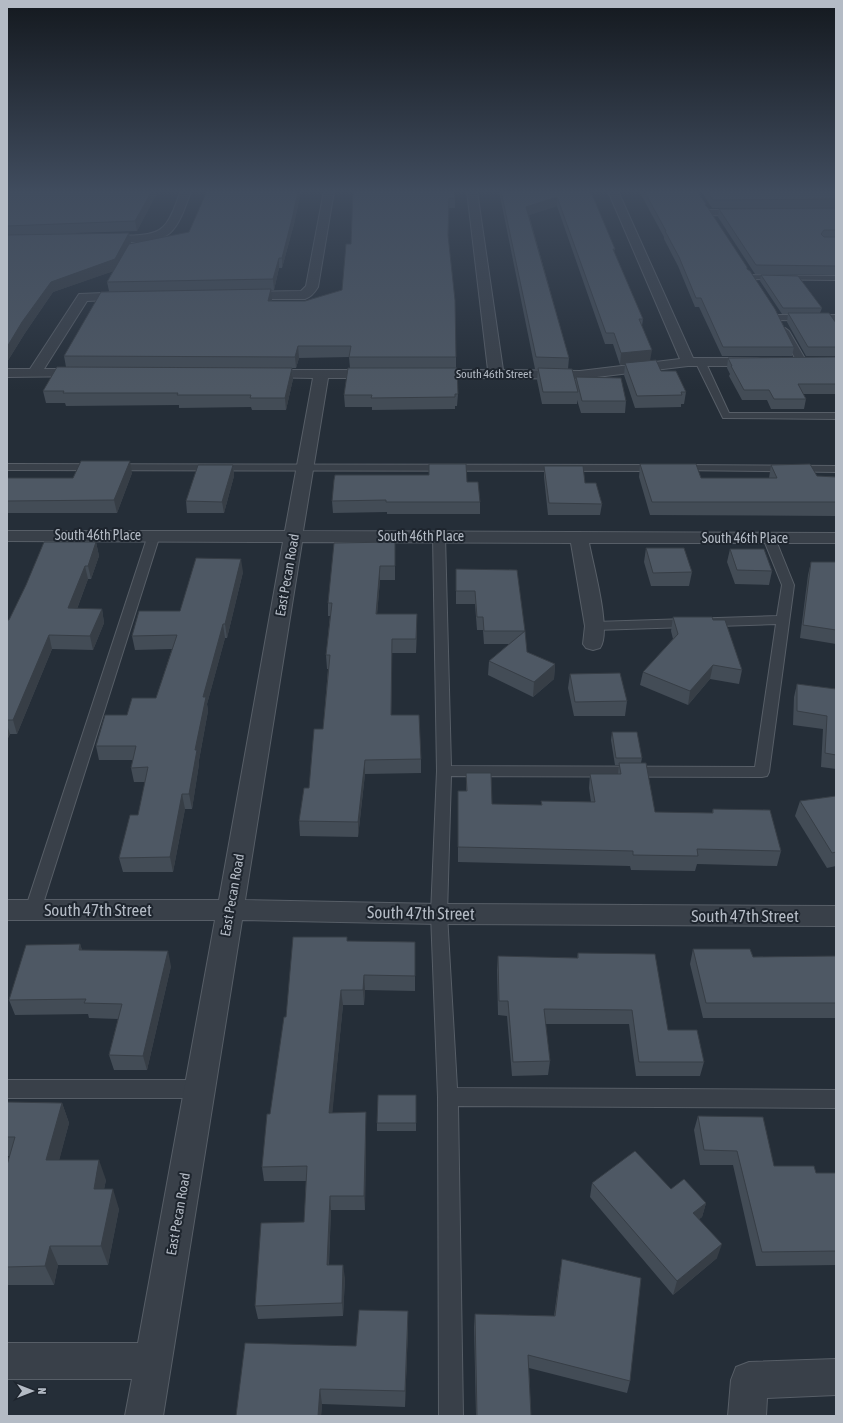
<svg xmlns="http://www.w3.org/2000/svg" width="843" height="1423" font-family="'Asap Condensed',sans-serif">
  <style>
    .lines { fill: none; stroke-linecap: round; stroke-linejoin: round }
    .lane-casing { stroke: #575e67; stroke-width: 2 }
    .street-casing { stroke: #575e67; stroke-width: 2 }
    .lane { fill: #394049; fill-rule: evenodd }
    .street { fill: #394049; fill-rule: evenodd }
    .wall { fill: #434c56 }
    .shaded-wall { fill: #373e46 }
    .building { fill: #4e5864; stroke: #373e46 }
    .labels { text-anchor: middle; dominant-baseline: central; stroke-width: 4; stroke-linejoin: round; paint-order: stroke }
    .far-street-label { font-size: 12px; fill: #b4bbc5; stroke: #1e252e }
    .street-label { font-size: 14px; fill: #b4bbc5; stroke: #1e252e }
    .near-street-label { font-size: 17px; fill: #b4bbc5; stroke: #1e252e }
  </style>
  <rect width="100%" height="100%" fill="#252e38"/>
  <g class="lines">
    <defs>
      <g id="lane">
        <polygon points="747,275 836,276 836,280 750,279 746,277"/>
        <polygon points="778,315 836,315 836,321 775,320 774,318"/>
        <polygon points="785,328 789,331 807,362 805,364 799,364 797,362 781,331"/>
        <polygon points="700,358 705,361 729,413 836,413 836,419 723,418 695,361"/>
        <polygon points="7,464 658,465 663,468 658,471 7,470"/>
        <polygon points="678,465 836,466 836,472 674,470 673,468 674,466"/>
        <polygon points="154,532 158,533 160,535 41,910 39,915 33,916 27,915 25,910 148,535 150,533"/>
        <polygon points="439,533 443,534 445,536 451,766 755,767 776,624 595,630 590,629 589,626 590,623 595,622 777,616 782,585 763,538 765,536 773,536 775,538 794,585 769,772 767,776 762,777 451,776 447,914 457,1088 836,1090 836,1108 458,1106 463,1416 439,1416 438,1097 431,914 437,771 433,536 435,534"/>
        <polygon points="7,1080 199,1080 206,1083 209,1089 206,1095 199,1098 7,1098"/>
      </g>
      <g id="street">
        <path d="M181,191H191C186,204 181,223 170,233C156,245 119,242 100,241L96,240L94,238L96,236L100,235C116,235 152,239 163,227C172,219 176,202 181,191Z"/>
        <path d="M324,191H334L318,287C315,292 311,297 305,299H237L235,296L237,293L241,292L301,291L306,286Z"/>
        <polygon points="467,191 477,191 503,370 580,371 680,359 608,191 618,191 693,358 757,358 762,359 764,362 762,365 757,366 688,366 580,379 423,377 421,374 423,371 428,370 488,370"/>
        <polygon points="710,210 749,210 754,213 749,216 706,215 705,213 706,211"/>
        <polygon points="129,292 133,293 135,296 133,299 87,301 44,369 84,369 89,370 91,373 89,376 7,377 7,369 30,369 79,294"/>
        <path d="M262,370H378L383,371L385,374L383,377L378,378H328L303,531L836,533V543H589C593,565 612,632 600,648L593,650L586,648L583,644L585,626L571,543L302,542L245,900L439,904L836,906V926L439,924L242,920L163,1416H125L132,1379H7V1343H138L215,920H7V900H219L283,542L7,541V531H285L313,378L257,377L255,374L257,371Z"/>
        <polygon points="836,1359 836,1395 767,1398 766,1416 728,1416 731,1380 736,1367 749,1362"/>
      </g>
    </defs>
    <use href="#lane" class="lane-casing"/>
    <use href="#street" class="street-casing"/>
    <use href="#lane" class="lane"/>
    <use href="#street" class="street"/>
  </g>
  <g class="wall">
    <polygon points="7,191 158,191 137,231 75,233 131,242 130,244 189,232 207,191 301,191 294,224 282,268 279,268 274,290 271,290 271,301 305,301 342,290 351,244 353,195 455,198 455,208 449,208 448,237 456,357 456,368 458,394 457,406 455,406 455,409 372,410 372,407 345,407 344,395 350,368 349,357 299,358 296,368 292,368 293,379 286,410 252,410 251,407 179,408 179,405 66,406 65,403 46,403 43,391 66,367 64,356 109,291 107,282 113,271 53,292 25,333 7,362"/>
    <polygon points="499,191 589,191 615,249 614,251 643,319 642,326 650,360 661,371 686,392 684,404 681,404 681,407 635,408 624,375 625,364 620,365 613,344 605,344 557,206 529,215 569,358 568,369 575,381 576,377 626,401 625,413 581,413 577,400 577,404 542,404 537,380 538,369 535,369"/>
    <polygon points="639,191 697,191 705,206 747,269 794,347 792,356 722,356 699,307 695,307 678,266 664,239 664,237"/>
    <polygon points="701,191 836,191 836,208 712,208"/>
    <polygon points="836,208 836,275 755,274 718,217 719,209"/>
    <polygon points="761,275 822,308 820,313 836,323 836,356 806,356 787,322 788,314 782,314 760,281"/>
    <polygon points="836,357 836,394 803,394 806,399 804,409 771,409 767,400 742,400 729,376 730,374 727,368 728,358"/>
    <polygon points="640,464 701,478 769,478 771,465 817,476 836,477 836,516 650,515 639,477"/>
    <polygon points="233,465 234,476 224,513 187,513 186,501"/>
    <polygon points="544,466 585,483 602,504 600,515 548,515 544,477"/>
    <polygon points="132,473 117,513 7,513 7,478 73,478"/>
    <polygon points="467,482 480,502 480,514 387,514 387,512 333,513 332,501"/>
    <polygon points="96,542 99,556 91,579 88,579 77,609 102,609 104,623 93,650 52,649 17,734 10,734 7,740 7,620 9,620"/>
    <polygon points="395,542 395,580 380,580 377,614 417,628 416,653 392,653 391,715 421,759 421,773 365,774 358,837 300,836 299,821 309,788 323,729 328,669 327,669 326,655 330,616 328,616 328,603"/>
    <polygon points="646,548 692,572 689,586 651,586 644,562"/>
    <polygon points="730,549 772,571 769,585 735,584 727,562"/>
    <polygon points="811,562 836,562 836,644 800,638 808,575"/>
    <polygon points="456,569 517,570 527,652 555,664 554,679 533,697 488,675 489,661 509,644 484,644 483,630 477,630 475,604 456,604"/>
    <polygon points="243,572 227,638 225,638 207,704 208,711 199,760 199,764 192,809 185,809 173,872 123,872 119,858 138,815 145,782 134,782 131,768 133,760 99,760 96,746 156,698 172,649 135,650 132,636 180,611"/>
    <polygon points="673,617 713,620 742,670 739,684 710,679 688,705 640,685 643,672 673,639 671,631"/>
    <polygon points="570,674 627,701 625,716 574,716 568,688"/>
    <polygon points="797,684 836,689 836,685 836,769 821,767 823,729 793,725 794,697"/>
    <polygon points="612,732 642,758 641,763 655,812 712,813 713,809 781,851 777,866 697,864 695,871 631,870 630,866 458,862 458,791 466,791 466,773 492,804 541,805 541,801 591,802 589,788 590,774 618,774 619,765 615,765 611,740"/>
    <polygon points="836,796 836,866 827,868 795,816 800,801"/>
    <polygon points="348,941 415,942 415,991 365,990 364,1005 343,1005 332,1113 366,1127 365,1210 331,1210 329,1265 345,1278 343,1316 258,1319 255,1306 304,1222 306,1181 264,1181 262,1167 286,1017"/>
    <polygon points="80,944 82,950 171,966 147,1070 114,1070 109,1055 118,1019 89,1018 88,1014 15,1015 9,1000"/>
    <polygon points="693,949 753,957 836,956 836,1022 835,1018 703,1018 690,964"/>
    <polygon points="578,953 668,1030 704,1062 700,1076 636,1076 629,1024 545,1024 550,1061 548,1075 512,1076 507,1016 498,1015 497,970 498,956 577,958"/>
    <polygon points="416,1095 416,1131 377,1131 377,1123"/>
    <polygon points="7,1102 62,1103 69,1123 59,1160 106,1180 104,1189 119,1209 108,1265 58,1265 54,1285 7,1285 7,1165 9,1156 7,1156"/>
    <polygon points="698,1116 774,1166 816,1173 836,1173 836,1265 756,1266 733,1165 700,1165 694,1130"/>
    <polygon points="592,1183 671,1189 706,1203 702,1217 699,1219 717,1258 673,1295 590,1197"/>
    <polygon points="562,1259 630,1381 627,1393 529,1368 531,1416 476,1416 474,1327 475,1314 554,1316"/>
    <polygon points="408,1327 405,1407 322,1404 321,1416 236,1416 356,1346"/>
  </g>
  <g class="shaded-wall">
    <polygon points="152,191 158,191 137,231 135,221"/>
    <polygon points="298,191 301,191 294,224 282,268 282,258"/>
    <polygon points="557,197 557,206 526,216 526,207"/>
    <polygon points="129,233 131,242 117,270 53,292 25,333 7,362 7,347 22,322 51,282"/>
    <polygon points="279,258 279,268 274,290 273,279"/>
    <polygon points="271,289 272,300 269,312 268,301"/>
    <polygon points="298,346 299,358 296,368 295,357"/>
    <polygon points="652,350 650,361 620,365 621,353"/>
    <polygon points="292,368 293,379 286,410 285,398"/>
    <polygon points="130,461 132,473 117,513 114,500"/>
    <polygon points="233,465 234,476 224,513 222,502"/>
    <polygon points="96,542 99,556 91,579 88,566"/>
    <polygon points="241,559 243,572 227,638 225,624"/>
    <polygon points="85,566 88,579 72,622 68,608"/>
    <polygon points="380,566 380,580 376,627 376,614"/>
    <polygon points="102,609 104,623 93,650 90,636"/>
    <polygon points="417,614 417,628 416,653 416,639"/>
    <polygon points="223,624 225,638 207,704 208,711 199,760 199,764 192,809 189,794 203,697"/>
    <polygon points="49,635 52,649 17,734 13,720"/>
    <polygon points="392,639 392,653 391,729 391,715"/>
    <polygon points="555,664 554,679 533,697 534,682"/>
    <polygon points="713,665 710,679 688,705 690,691"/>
    <polygon points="7,725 10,734 7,740"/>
    <polygon points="365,760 365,774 358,837 358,822"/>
    <polygon points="182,794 185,809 173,872 170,857"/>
    <polygon points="80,944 85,959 79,950"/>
    <polygon points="168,951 171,966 147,1070 143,1056"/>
    <polygon points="364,975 365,990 364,1005 363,990"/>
    <polygon points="341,990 343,1005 331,1127 329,1113"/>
    <polygon points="62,1103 69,1123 54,1180 46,1160"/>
    <polygon points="366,1112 366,1127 365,1210 364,1196"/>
    <polygon points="99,1160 106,1180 100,1209 94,1189"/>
    <polygon points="113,1189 119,1209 108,1265 101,1246"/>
    <polygon points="330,1196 331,1210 328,1278 327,1265"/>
    <polygon points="706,1203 702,1217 689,1227 693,1213"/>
    <polygon points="722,1244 717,1258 673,1295 677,1281"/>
    <polygon points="50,1246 58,1265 54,1285 45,1266"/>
    <polygon points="343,1265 345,1278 343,1316 342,1303"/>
    <polygon points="408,1311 408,1327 405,1407 405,1391"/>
    <polygon points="320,1389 322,1404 321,1416 318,1416"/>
  </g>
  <g class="building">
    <polygon points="7,191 152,191 135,221 7,226"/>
    <polygon points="207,191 298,191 293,215 282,258 279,258 273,279 107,282 129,244 189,232"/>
    <polygon points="353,191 454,191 455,198 449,198 448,235 455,300 456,357 349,357 351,346 298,346 295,357 64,356 101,292 271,289 268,301 305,301 342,290 346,244 351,244"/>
    <polygon points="501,191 589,191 590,194 592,194 602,218 615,249 613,249 643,319 639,319 652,350 621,353 614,333 606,333 557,197 526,207 569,358 536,357"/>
    <polygon points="644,191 697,191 706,204 705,205 708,208 747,267 747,269 750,271 775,309 794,347 723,347 701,298 696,298 679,257 665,231 666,231"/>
    <polygon points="707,191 836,191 836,199 713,200"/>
    <polygon points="836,208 836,230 824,230 821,234 824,237 836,237 836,266 756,265 719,209"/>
    <polygon points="129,233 115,259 51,282 22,322 7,347 7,235"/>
    <polygon points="761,275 798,276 822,308 783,308"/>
    <polygon points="788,313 829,313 836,323 836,347 808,347"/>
    <polygon points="836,357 836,384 798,384 806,399 774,399 769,390 744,390 731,366 732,366 728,358"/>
    <polygon points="656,360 661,371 676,371 686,392 681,392 682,395 637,396 625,363"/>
    <polygon points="57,367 292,368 285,398 250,398 251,395 177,395 178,393 63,393 64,391 43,391"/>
    <polygon points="348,368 457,368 458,394 455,394 455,397 371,398 372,395 344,395"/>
    <polygon points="538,368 572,369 578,392 543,392"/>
    <polygon points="576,377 621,378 626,401 582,401"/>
    <polygon points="81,461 130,461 114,500 7,501 7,478 73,478"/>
    <polygon points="429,464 466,464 467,482 478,482 480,502 386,502 386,500 332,501 334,480 335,475 429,475"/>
    <polygon points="640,464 696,464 701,478 777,478 771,465 810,464 817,476 836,477 836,502 652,502"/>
    <polygon points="198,465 233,465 222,502 186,501"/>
    <polygon points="544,466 583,466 585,483 596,483 602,504 549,503"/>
    <polygon points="44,542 96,542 88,566 85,566 68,608 102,609 90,636 49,635 13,720 7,720 7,620 9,620 26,585"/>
    <polygon points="395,542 395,566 380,566 376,614 417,614 416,639 392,639 391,715 419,715 421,759 365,760 358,822 299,821 304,788 309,788 314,729 323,729 330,655 326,655 332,603 328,603 334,543"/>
    <polygon points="646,548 684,548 692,572 653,573"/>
    <polygon points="730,549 764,549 772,571 737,570"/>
    <polygon points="196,558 241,559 225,624 223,624 203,697 206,697 195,750 197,750 189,794 182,794 170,857 119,858 130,815 138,815 148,767 131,768 136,746 96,746 105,715 127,715 132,698 156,698 177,635 132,636 139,611 180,611"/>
    <polygon points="811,562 836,562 836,630 803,625"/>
    <polygon points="456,569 517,570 525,631 484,631 483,617 477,617 475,591 456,591"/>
    <polygon points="673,617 712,617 713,620 725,620 742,670 713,665 690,691 643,672 678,634"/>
    <polygon points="525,631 527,652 555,664 534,682 489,661"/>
    <polygon points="620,673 627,701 575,702 570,674"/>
    <polygon points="797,684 836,689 836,755 825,753 827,716 797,711"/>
    <polygon points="612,732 637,732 642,758 616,758"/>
    <polygon points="619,763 646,763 655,812 713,813 713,809 770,810 781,851 697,849 698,856 633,855 633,851 458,847 458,791 467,791 466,773 491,773 492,804 542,805 541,801 595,802 590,774 621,774"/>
    <polygon points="836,796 836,852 832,853 800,801"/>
    <polygon points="293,937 347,937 347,941 415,942 415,976 364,975 363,990 341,990 329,1113 366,1112 364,1196 330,1196 327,1265 343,1265 342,1303 255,1306 261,1223 304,1222 307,1166 262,1167 267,1114 270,1114 284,1017 286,1017"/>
    <polygon points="80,944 79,950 168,951 143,1056 109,1055 122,1004 84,1003 86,999 9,1000 26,945"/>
    <polygon points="693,949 750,949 753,957 836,956 836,1003 706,1003"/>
    <polygon points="578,953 655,954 668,1030 697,1030 704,1062 639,1062 632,1010 544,1009 550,1061 513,1062 508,1001 499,1001 498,956 578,958"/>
    <polygon points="378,1095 416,1095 416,1123 377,1123"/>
    <polygon points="7,1102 62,1103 46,1160 99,1160 94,1189 113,1189 101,1246 50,1246 45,1266 7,1267 7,1165 15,1137 7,1137"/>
    <polygon points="698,1116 763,1117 774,1166 814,1166 816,1173 836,1173 836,1251 762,1252 737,1151 704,1150"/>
    <polygon points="635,1151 671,1189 684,1179 706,1203 693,1213 722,1244 677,1281 592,1183"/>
    <polygon points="562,1259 641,1278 630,1381 528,1355 531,1416 477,1416 475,1314 555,1316"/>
    <polygon points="359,1310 408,1311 405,1391 320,1389 318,1416 236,1416 245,1343 356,1346"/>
  </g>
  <linearGradient id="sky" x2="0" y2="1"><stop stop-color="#14191f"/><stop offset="0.49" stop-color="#404c5e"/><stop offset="1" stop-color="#404c5e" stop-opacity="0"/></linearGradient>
  <rect width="843" height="390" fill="url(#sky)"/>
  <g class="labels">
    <g class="far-street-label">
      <text x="494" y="374">South 46th Street</text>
    </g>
    <g class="street-label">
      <text x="98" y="535">South 46th Place</text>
      <text x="421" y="536">South 46th Place</text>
      <text x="745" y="538">South 46th Place</text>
      <text transform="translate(287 575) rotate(-80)">East Pecan Road</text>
      <text transform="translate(232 895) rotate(-80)">East Pecan Road</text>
      <text transform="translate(178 1214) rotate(-80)">East Pecan Road</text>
    </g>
    <g class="near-street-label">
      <text x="98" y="910">South 47th Street</text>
      <text transform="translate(421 913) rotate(1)">South 47th Street</text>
      <text x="745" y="916">South 47th Street</text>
    </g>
  </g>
  <rect width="843" height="1423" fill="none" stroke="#b4bbc5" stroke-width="16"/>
  <g transform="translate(32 1391) rotate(90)" stroke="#1e252e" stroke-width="3" paint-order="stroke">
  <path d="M0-3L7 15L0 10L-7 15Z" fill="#b4bbc5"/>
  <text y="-6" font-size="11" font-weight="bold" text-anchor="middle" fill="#b4bbc5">N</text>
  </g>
</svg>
